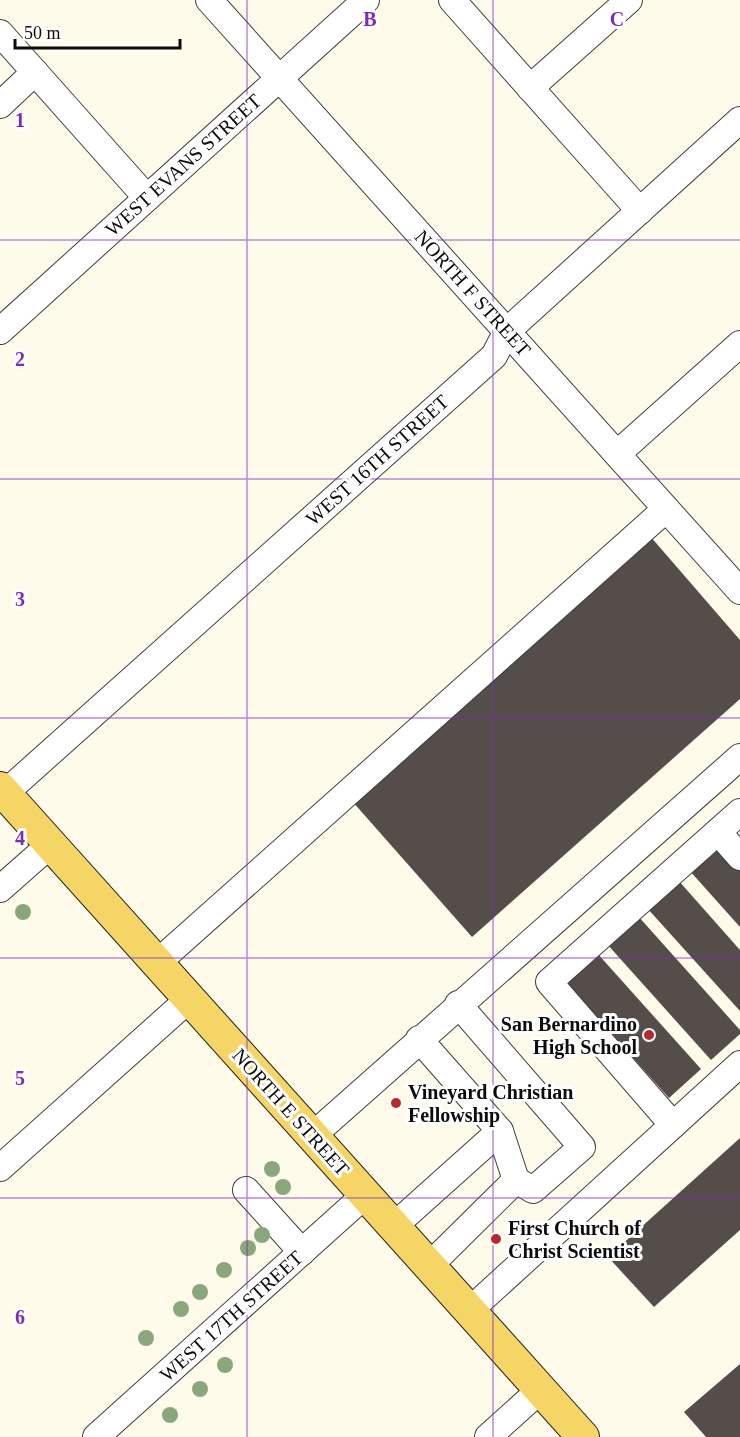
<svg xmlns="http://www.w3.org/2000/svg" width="740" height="1437" font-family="Georgia,serif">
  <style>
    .building { fill: #544d49 }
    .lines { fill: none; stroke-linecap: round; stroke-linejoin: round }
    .minor-casing { stroke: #3f3f3f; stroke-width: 28 }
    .major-casing { stroke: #1d1d1d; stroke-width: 34 }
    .minor { stroke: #fff; stroke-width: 26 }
    .major { stroke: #f4d566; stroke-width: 32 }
    .tree { fill: #8aa67b }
    .grid { fill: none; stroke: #7b2cbf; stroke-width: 1.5; stroke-opacity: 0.55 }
    .poi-dot { fill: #b7292c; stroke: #fff; stroke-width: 2 }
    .labels { text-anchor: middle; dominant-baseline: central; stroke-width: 6; stroke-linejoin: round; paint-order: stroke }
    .street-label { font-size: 20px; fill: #0c0c0c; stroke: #fff }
    .poi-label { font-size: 20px; font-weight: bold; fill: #0c0c0c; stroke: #fff; text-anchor: start }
    .grid-label { font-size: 20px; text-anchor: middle; font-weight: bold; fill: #7b2cbf; stroke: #fff; stroke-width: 6; stroke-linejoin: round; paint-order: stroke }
  </style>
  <rect width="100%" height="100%" fill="#fefbeb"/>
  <g class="building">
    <polygon points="650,536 740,640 740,699 472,937 352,801"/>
    <polygon points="720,843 740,866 740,927 689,870"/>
    <polygon points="678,880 740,950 740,1011 647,908"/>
    <polygon points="638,916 740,1030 740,1034 711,1060 607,944"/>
    <polygon points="597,953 701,1069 669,1098 565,982"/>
    <polygon points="740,1138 740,1230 654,1307 608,1257"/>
    <polygon points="740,1364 740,1437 706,1437 684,1412"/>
  </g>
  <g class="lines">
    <defs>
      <g id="minor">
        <polyline points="209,0 740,591"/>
        <polyline points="452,0 640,211"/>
        <polyline points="0,33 147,198"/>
        <polyline points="530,88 629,0"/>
        <polyline points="0,105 35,72"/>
        <polyline points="0,331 366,0"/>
        <polyline points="617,454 740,344"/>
        <polyline points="5,793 494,356 507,331 740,120"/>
        <polyline points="718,832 740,857"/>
        <polyline points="0,889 51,844"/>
        <polyline points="157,963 666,509"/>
        <polyline points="673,1125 549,982 740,812"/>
        <polyline points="500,1131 516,1180"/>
        <polyline points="312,1136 740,757"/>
        <polyline points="0,1168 189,999"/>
        <polyline points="246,1190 302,1252"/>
        <polyline points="394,1226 500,1131 419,1039"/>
        <polyline points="429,1266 516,1180 533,1190 582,1147 458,1004"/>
        <polyline points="469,1311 740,1064"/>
        <polyline points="96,1437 365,1195"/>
        <polyline points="488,1437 540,1390"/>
      </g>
      <polyline id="major" points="0,788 583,1437"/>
    </defs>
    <use href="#minor" class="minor-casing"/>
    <use href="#major" class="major-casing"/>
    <use href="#minor" class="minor"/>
    <use href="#major" class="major"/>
  </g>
  <g class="tree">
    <circle cx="23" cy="912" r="8"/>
    <circle cx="272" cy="1169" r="8"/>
    <circle cx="283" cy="1187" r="8"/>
    <circle cx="262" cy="1235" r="8"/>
    <circle cx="248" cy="1248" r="8"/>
    <circle cx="224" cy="1270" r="8"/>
    <circle cx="200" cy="1292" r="8"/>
    <circle cx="181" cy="1309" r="8"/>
    <circle cx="146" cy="1338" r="8"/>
    <circle cx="225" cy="1365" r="8"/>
    <circle cx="200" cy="1389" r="8"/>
    <circle cx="170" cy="1415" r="8"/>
  </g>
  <path class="grid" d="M247,0V1437M493,0V1437M0,240H740M0,479H740M0,718H740M0,958H740M0,1198H740"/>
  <g class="poi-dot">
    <circle cx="649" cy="1035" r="6"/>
    <circle cx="396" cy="1103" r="6"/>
    <circle cx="496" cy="1239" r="6"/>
  </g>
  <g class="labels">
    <g class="street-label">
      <text transform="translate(183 165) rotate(-42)">WEST EVANS STREET</text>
      <text transform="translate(473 293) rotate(48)">NORTH F STREET</text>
      <text transform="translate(377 460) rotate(-42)">WEST 16TH STREET</text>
      <text transform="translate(291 1112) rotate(48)">NORTH E STREET</text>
      <text transform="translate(231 1316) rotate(-42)">WEST 17TH STREET</text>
    </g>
    <g class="poi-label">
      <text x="637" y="1024" text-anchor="end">San Bernardino<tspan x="637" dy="23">High School</tspan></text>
      <text x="408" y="1092">Vineyard Christian<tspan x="408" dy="23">Fellowship</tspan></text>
      <text x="508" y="1228">First Church of<tspan x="508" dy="23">Christ Scientist</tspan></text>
    </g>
  </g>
  <g class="grid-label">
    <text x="370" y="26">B</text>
    <text x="617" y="26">C</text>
    <text x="20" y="127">1</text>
    <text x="20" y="366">2</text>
    <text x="20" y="606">3</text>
    <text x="20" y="845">4</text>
    <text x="20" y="1085">5</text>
    <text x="20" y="1324">6</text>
  </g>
  <path d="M15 39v9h165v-9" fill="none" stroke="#0c0c0c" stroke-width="3"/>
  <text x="24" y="39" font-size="18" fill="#0c0c0c" stroke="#ffffff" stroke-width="4.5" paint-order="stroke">50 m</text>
</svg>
